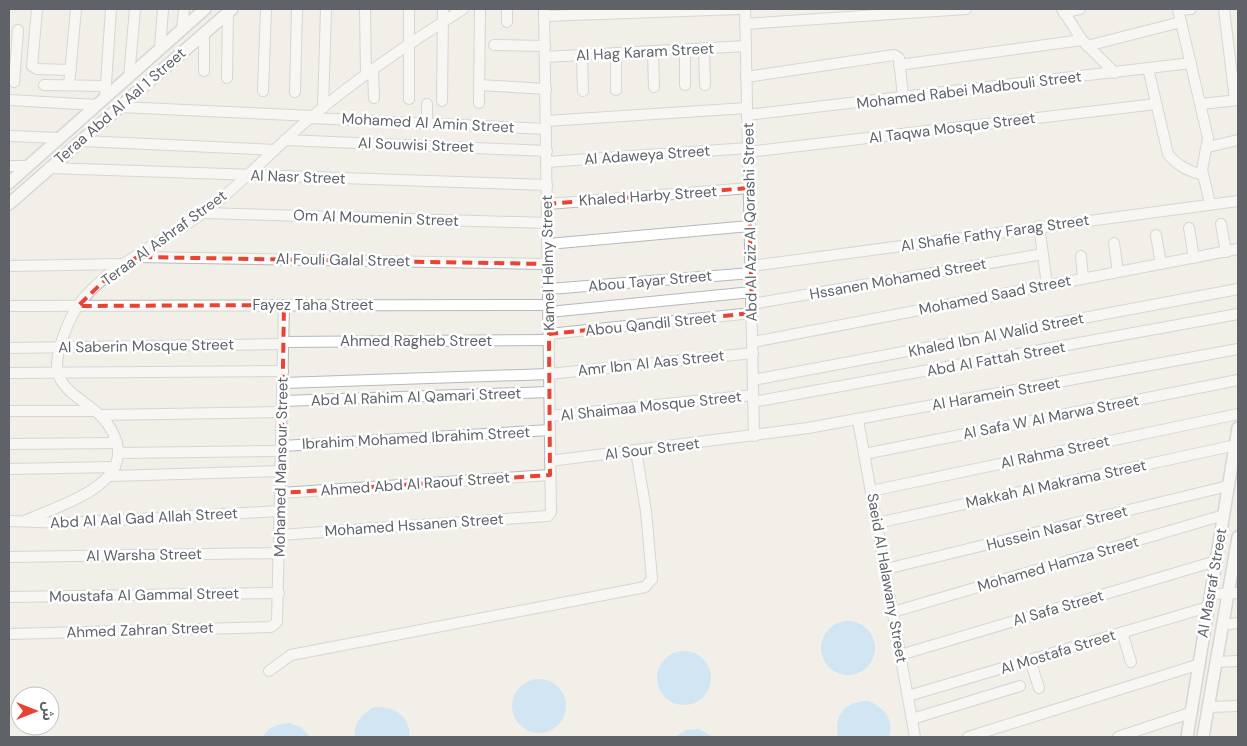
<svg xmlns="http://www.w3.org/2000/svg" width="1247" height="746" font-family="'DM Sans','Noto Sans Arabic',sans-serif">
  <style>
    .water { fill: #aadaff }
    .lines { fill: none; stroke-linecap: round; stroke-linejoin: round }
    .minor-casing { stroke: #b5b8bc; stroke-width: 12 }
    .tertiary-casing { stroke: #b5b8bc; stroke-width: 14 }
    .minor { stroke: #fff; stroke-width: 10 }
    .tertiary { stroke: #fff; stroke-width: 11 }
    .marked { fill: none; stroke: #ea4335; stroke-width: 4; stroke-dasharray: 10 6; stroke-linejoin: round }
    .labels { text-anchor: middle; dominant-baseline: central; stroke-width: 5; stroke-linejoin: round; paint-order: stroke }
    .street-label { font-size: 15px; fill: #5f6368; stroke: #fff }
  </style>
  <rect width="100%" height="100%" fill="#f1efe8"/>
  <g class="water">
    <circle cx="848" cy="648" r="27"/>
    <circle cx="684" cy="678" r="27"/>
    <circle cx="539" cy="706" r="27"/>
    <path d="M868,701C884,707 894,719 889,737H838C834,714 845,702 868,701Z"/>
    <path d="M374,707C393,706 411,715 409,737H355C353,723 362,714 374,707Z"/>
    <path d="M290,723L302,728L310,737H263C269,726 278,724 290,723Z"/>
    <polygon points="699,729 713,737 675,737 686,730"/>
  </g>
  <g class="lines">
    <defs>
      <g id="minor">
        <polyline points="37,9 32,66 37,69 71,70"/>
        <polyline points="365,9 366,74"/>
        <polyline points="507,9 507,22"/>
        <polyline points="745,9 754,436"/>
        <polyline points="1062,9 1082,40 1115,73"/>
        <polyline points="1178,9 1208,138 1202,170 1210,203"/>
        <polyline points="1224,9 1235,100"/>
        <polyline points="1179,10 1191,9"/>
        <polyline points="1064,13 1080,9"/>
        <polyline points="544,16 739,9"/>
        <polyline points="745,24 966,9"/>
        <polyline points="182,29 184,9"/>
        <polyline points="494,45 545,46"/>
        <polyline points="1087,46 1181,22"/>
        <polyline points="160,48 163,9"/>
        <polyline points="704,49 705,85"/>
        <polyline points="685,50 685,85"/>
        <polyline points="653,51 654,87"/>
        <polyline points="616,53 616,90"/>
        <polyline points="582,55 583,91"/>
        <polyline points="545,57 746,46"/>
        <polyline points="899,65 1082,40"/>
        <path d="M1148,68L1168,154C1178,166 1188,171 1203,175"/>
        <polyline points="373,69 374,98"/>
        <polyline points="204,71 204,33"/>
        <polyline points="129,77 135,9"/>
        <polyline points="746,77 894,55 899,58 903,97"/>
        <polyline points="227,78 228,12"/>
        <polyline points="14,82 18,30"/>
        <polyline points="44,85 106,86"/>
        <polyline points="69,85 76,9"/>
        <polyline points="479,85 546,89"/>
        <polyline points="263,91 266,9"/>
        <polyline points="295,92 297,9"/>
        <polyline points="105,98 111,9"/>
        <polyline points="409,99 409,9"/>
        <polyline points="9,100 97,105"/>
        <polyline points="442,101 443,9"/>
        <polyline points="479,103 480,9"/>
        <polyline points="1201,104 1238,100"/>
        <polyline points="120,107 313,116"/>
        <polyline points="323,108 326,9"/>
        <polyline points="747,115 1191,63"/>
        <polyline points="310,118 546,129"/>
        <polyline points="546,121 747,108"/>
        <polyline points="427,123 427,104"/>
        <polyline points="9,136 59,138"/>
        <polyline points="285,140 547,151"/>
        <polyline points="82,141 275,150"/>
        <polyline points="1208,147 1238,140"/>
        <polyline points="748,152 1156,104"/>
        <polyline points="547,162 748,148"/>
        <polyline points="9,166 28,166"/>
        <polyline points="49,168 547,185"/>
        <polyline points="548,204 749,188"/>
        <polyline points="203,213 548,223"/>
        <polyline points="1221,224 1226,252"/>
        <polyline points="1039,226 1047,285"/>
        <polyline points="1189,228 1194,258"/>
        <polyline points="1156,235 1161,264"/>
        <polyline points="1114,243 1118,272"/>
        <polyline points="548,244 750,226"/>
        <polyline points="1081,256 1083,279"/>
        <polyline points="137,257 548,264"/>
        <polyline points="9,266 123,264"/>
        <polyline points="752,266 1238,201"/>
        <polyline points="549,289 752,273"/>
        <polyline points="752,304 1043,254"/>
        <polyline points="9,306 549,305"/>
        <polyline points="549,312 752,292"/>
        <polyline points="549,334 752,313"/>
        <polyline points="284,342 549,340"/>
        <polyline points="753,342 1238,249"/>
        <polyline points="9,348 283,344"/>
        <polyline points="9,373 283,371"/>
        <polyline points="753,380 1238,289"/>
        <polyline points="283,383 549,374 753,353"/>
        <polyline points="282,401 549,392"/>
        <polyline points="753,402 1238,314"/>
        <polyline points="9,411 94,411"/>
        <polyline points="100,415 282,412"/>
        <polyline points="550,416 753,395"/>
        <polyline points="858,420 915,737"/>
        <polyline points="9,444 117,443"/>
        <polyline points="282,446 550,430"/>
        <polyline points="118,453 282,451"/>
        <polyline points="864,454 1238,380"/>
        <polyline points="550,461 808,428 1238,349"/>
        <polyline points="9,469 115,467"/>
        <polyline points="111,476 281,471"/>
        <polyline points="871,491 1238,414"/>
        <polyline points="281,493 550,475"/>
        <polyline points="9,521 66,523 280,511"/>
        <path d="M24,521C53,508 122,489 118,449C116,435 110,425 100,415C87,403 64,392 58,374C53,357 68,321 77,307C103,268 165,241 203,213C241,185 273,149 309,119C357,78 410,43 463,9"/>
        <polyline points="877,523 1236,445"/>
        <polyline points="280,535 548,516 551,512 544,9"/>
        <polyline points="9,557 280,553"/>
        <polyline points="886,569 1228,486"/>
        <polyline points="1210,594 1238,593"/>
        <polyline points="9,597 279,593"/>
        <polyline points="893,612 1224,515"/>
        <polyline points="1222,625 1238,623"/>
        <polyline points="1122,632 1131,662"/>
        <polyline points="9,634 271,627 277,622 284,305"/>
        <polyline points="900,655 1216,561"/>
        <polyline points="1030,660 1039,688"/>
        <polyline points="1216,662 1238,661"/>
        <polyline points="269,671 291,655 645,587 652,579 646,511 636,451"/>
        <polyline points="908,696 1208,607"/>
        <polyline points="1208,707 1238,706"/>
        <polyline points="912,719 1020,686"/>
        <polyline points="968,737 1197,665"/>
        <polyline points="1118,737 1190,713"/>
      </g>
      <g id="tertiary">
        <polyline points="9,183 205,9"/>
        <polyline points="9,204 232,9"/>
        <polyline points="1187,737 1238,428"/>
        <polyline points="1203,737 1238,537"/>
      </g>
    </defs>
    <use href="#minor" class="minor-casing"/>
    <use href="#tertiary" class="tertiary-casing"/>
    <use href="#minor" class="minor"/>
    <use href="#tertiary" class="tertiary"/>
  </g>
  <path d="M0 0H1247V746H0ZM749,188L752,313L549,334L550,475L281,493L284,305L78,306L107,278L137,257L548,264V204Z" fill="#f1efe8" fill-opacity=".55" fill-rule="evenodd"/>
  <path class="marked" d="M749,188L752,313L549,334L550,475L281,493L284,305L78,306L107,278L137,257L548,264V204Z"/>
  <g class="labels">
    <g class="street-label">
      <text transform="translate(645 52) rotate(-3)">Al Hag Karam Street</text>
      <text transform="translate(969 90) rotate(-7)">Mohamed Rabei Madbouli Street</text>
      <text transform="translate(120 106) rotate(-41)">Teraa Abd Al Aal 1 Street</text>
      <text transform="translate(428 123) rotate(3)">Mohamed Al Amin Street</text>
      <text transform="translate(952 128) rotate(-7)">Al Taqwa Mosque Street</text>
      <text transform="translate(416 145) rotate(2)">Al Souwisi Street</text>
      <text transform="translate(647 155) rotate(-4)">Al Adaweya Street</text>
      <text transform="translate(298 177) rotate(2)">Al Nasr Street</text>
      <text transform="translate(648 196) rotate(-4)">Khaled Harby Street</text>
      <text transform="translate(376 218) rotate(2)">Om Al Moumenin Street</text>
      <text transform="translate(750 222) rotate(-91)">Abd Al Aziz Al Qorashi Street</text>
      <text transform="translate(995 233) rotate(-8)">Al Shafie Fathy Farag Street</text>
      <text transform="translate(164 238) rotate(-36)">Teraa Al Ashraf Street</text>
      <text transform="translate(343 260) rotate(1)">Al Fouli Galal Street</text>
      <text transform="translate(548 263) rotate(-91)">Kamel Helmy Street</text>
      <text transform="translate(898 279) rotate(-10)">Hssanen Mohamed Street</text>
      <text transform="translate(650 281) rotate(-5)">Abou Tayar Street</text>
      <text transform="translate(995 295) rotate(-11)">Mohamed Saad Street</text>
      <text x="313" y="305">Fayez Taha Street</text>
      <text transform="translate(651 324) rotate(-6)">Abou Qandil Street</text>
      <text transform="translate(996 335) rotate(-11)">Khaled Ibn Al Walid Street</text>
      <text x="416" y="341">Ahmed Ragheb Street</text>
      <text transform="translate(146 346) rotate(-1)">Al Saberin Mosque Street</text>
      <text transform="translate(996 359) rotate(-10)">Abd Al Fattah Street</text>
      <text transform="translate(651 363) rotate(-6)">Amr Ibn Al Aas Street</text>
      <text transform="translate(996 394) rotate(-10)">Al Haramein Street</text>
      <text transform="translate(416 397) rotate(-2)">Abd Al Rahim Al Qamari Street</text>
      <text transform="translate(651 406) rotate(-6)">Al Shaimaa Mosque Street</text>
      <text transform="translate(1051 417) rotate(-11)">Al Safa W Al Marwa Street</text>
      <text transform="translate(416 438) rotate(-3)">Ibrahim Mohamed Ibrahim Street</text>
      <text transform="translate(652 449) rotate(-7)">Al Sour Street</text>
      <text transform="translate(1055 452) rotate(-12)">Al Rahma Street</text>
      <text transform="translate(281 467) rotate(-89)">Mohamed Mansour Street</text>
      <text transform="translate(415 484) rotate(-4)">Ahmed Abd Al Raouf Street</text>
      <text transform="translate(1056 484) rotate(-12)">Makkah Al Makrama Street</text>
      <text transform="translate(144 518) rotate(-3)">Abd Al Aal Gad Allah Street</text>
      <text transform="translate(414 525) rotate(-4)">Mohamed Hssanen Street</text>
      <text transform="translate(1057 528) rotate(-14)">Hussein Nasar Street</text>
      <text transform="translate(144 555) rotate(-1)">Al Warsha Street</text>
      <text transform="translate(1058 564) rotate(-16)">Mohamed Hamza Street</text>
      <text transform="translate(887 578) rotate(80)">Saeid Al Halawany Street</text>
      <text transform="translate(1212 583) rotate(-80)">Al Masraf Street</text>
      <text transform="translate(144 595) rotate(-1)">Moustafa Al Gammal Street</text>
      <text transform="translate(1058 608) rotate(-16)">Al Safa Street</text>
      <text transform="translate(140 630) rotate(-2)">Ahmed Zahran Street</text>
      <text transform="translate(1058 652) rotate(-17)">Al Mostafa Street</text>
    </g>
  </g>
  <rect width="1247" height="746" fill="none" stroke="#5f6368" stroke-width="20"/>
  <g transform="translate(35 711) rotate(90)"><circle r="24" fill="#ffffff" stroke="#bfc1c3"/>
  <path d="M0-4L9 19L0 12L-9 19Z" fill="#ea4335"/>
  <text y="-8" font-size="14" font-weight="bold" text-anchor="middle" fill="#5f6368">ش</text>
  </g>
</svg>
